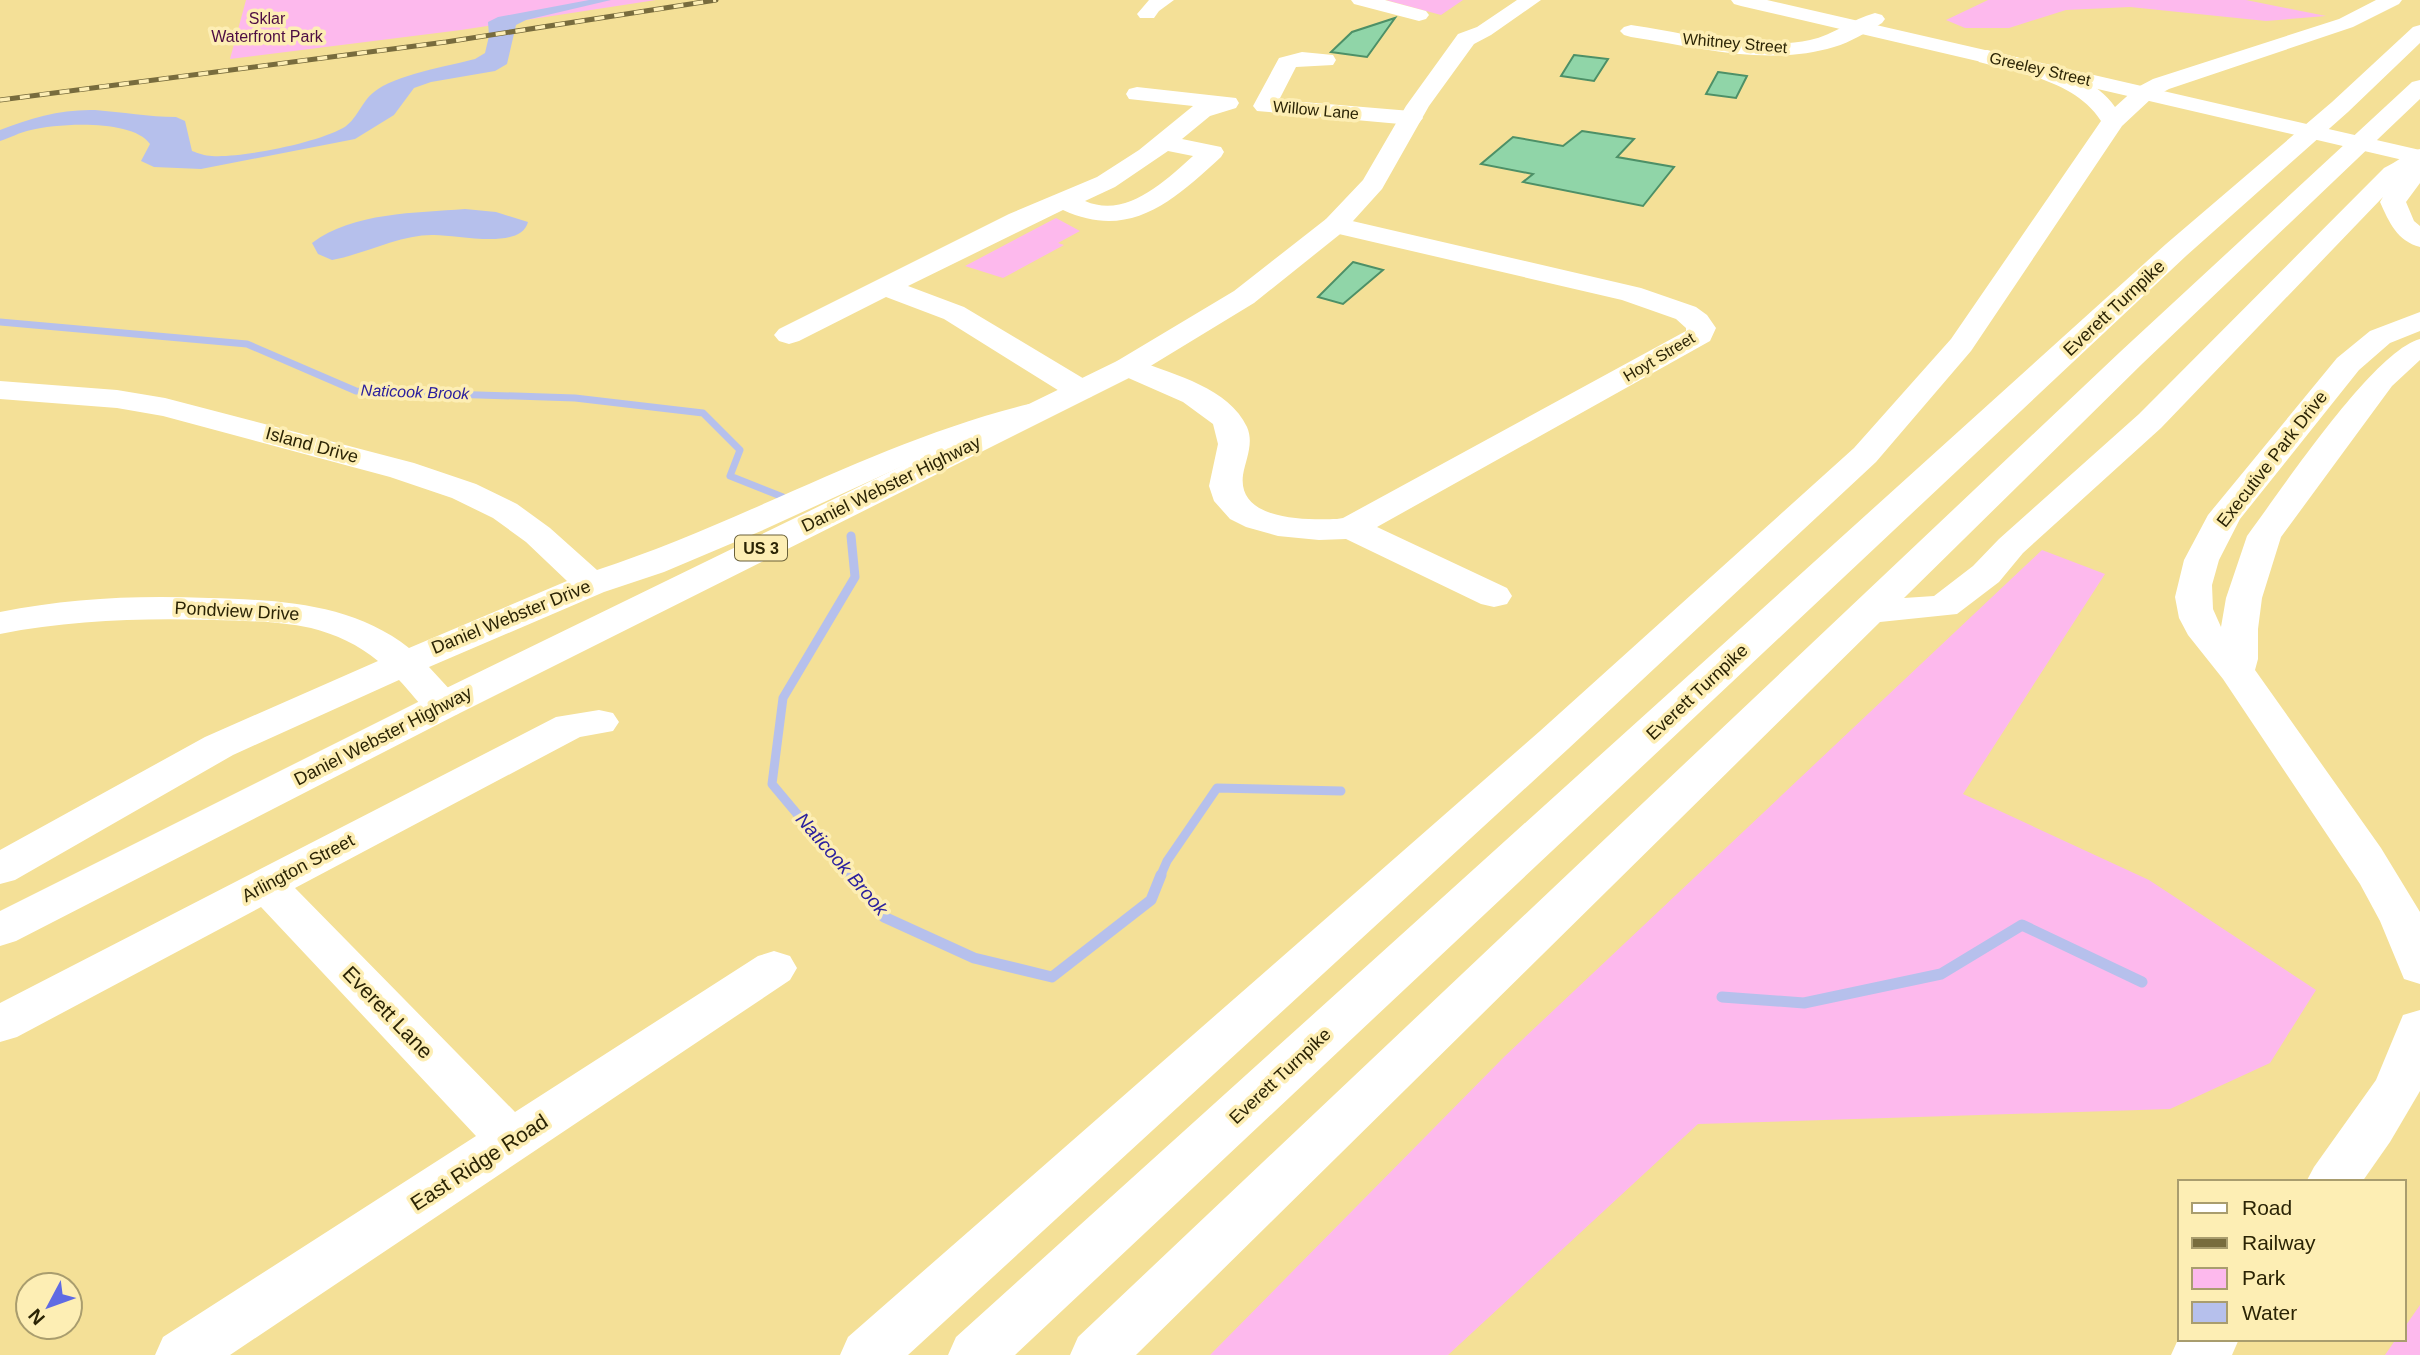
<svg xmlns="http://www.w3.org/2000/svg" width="2420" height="1355" font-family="Helvetica,sans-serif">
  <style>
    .green { fill: #fdb9ed }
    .water { fill: #b6c0ec }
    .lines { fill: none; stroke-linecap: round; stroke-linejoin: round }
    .stream-far2 { stroke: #b6c0ec; stroke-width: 7 }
    .stream-far1 { stroke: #b6c0ec; stroke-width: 9 }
    .stream { stroke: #b6c0ec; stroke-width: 11 }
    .building { fill: #90d5a8; stroke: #4d9067; stroke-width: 2 }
    .minor { fill: #fff; fill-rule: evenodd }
    .major { fill: #fff; fill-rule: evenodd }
    .highway { fill: #fff; fill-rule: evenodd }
    .rail-casing { stroke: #786c3d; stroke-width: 5 }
    .rail { stroke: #fdeeb4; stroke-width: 3.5; stroke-dasharray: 10; stroke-linecap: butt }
    .labels { text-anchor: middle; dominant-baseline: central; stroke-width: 7; stroke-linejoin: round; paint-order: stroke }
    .far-park-label { font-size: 16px; fill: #4d0d43; stroke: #fdeeb4 }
    .far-street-label { font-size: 16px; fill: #2b2405; stroke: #fdeeb4 }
    .far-water-label { font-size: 16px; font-style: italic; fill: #2b209e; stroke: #fdeeb4 }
    .shield { fill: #fdeeb4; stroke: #6a613a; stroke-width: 2 }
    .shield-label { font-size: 16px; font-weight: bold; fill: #2b2405 }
    .street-label { font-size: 18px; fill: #2b2405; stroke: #fdeeb4 }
    .water-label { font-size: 19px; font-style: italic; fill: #2b209e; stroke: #fdeeb4 }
    .near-street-label { font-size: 21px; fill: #2b2405; stroke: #fdeeb4 }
  </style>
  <rect width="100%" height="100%" fill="#f4e097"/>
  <g class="green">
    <polygon points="246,0 656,0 461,30 230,59"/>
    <polygon points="1386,0 1463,0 1441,15"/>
    <polygon points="1988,0 2246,0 2326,16 2266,21 2130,7 2066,10 2009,28 1965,28 1946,20"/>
    <polygon points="1056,218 1080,231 1058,243 1064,245 1003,278 965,266"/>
    <polygon points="2042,550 2105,574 1963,794 2149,880 2316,990 2270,1063 2170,1109 1698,1124 1448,1355 1210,1355 1505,1056"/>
    <polygon points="2420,1305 2420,1355 2385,1355 2396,1339 2404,1339 2404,1328"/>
  </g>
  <g class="water">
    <path d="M589,0H611L526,20L516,25L507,64L495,71L431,82L414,88L394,115L355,139L201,169L154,167L141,161L150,144C133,119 59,123 31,130C20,132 10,138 0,141V130C30,118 62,109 95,110C122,112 149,117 176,117L185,121L192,151C198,153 205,156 212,156C242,158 316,143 343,128C357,120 361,102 374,92C394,75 449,66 475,59L485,53L489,36L488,22L498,17Z"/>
    <path d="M465,209L496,212L528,222C521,251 455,234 432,235C399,235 365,254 332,260L318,254L312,243C353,212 416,213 465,209Z"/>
  </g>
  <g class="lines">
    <polyline class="stream-far2" points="0,322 247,344 356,391 575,398 703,413 740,450 730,476 783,497"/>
    <g class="stream-far1">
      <polyline points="850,877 772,784 783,698 855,577 851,536"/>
      <polyline points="1160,877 1167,861 1217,788 1341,791"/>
    </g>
    <g class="stream">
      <polyline points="849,875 884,917 974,958 1052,977 1151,900 1161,875"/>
      <polyline points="1722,997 1804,1003 1941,974 2022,925 2142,982"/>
    </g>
  </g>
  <g class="building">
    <polygon points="1395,18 1367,57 1331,52 1352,32"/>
    <polygon points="1574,55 1608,59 1594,81 1561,76"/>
    <polygon points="1718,72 1747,76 1736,98 1706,94"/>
    <polygon points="1582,131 1634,139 1617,157 1674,167 1643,206 1523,182 1533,174 1481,164 1513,137 1563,146"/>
    <polygon points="1353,262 1383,270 1343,304 1318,297"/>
  </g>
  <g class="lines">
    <g class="minor">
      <polygon points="1149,0 1174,0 1159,11 1154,18 1140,18 1137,14"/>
      <polygon points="1351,0 1385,0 1426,11 1429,15 1426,19 1419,21 1354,4"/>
      <path d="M1875,13L1882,15L1885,19L1882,23C1867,32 1851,42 1834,47C1768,67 1697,47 1631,37L1624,35L1620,31L1624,27L1631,25C1686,33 1755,52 1810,40C1834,35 1852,19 1875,13Z"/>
      <polygon points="1302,52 1333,55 1336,60 1333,65 1296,67 1279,100 1411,111 1419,113 1423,118 1419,123 1411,125 1257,111 1253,106 1279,58"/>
      <path d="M1137,87L1236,98L1239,103L1236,108L1210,116L1182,139L1221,147L1224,152L1221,157C1173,201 1130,241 1063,210L908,286L964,307L1091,383L1095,390L1091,397L1080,399L1069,397L944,319L886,297L799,341L789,344L779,341L774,335L779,329L1009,214L1097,177L1139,150L1193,106L1129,99L1126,94L1129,89ZM1168,151L1193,156C1164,182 1126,219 1085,201L1115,187Z"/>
      <path d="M1335,217L1641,288L1696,307L1707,315L1716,328L1710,341L1377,527L1507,588L1512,596L1507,604L1494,607L1481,604L1346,539L1319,540L1278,536L1246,527L1230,519L1214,501L1209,486L1218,444L1213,424L1183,402L1117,373L1113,367L1117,361L1128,358L1139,361C1175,375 1229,388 1247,427C1254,443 1246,459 1243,475C1237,521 1306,520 1337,519L1343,518L1686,331V328L1676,319L1622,300L1326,231L1322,225L1326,219Z"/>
      <path d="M2420,312V331L2390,343L2359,370L2240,519L2219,560L2212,585L2213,609L2221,627L2226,598L2247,536L2252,529C2284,486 2374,351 2420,339V360L2392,386L2281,537L2262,598L2258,629V659L2255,670L2381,848L2420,912V984L2404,979L2380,921L2360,884L2223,679L2188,635L2179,618L2175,597L2184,560L2208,515L2337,358L2370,331Z"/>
      <path d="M0,381L117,390L165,398L414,463L476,484L517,504L550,528L597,570C744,522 878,441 1029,404L1040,406L1045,413L1040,420L942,450L905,465L761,531L664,572L604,592L429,667L464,705L458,714C426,722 419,700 399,680L233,755L15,880L0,884V850L205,737L378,661C359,645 335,634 311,628C279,621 246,621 214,620C142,618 71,620 0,634V612C69,598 138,595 209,598C278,600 352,603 409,648L567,581L526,542L493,518L452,498L390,477L163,416L117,408L0,399Z"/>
      <polygon points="599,710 613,713 619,722 613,731 580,737 295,888 515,1112 758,956 774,951 790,956 797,968 790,980 230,1355 155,1355 163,1337 476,1136 261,907 17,1037 0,1042 0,1003 556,717"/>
      <polygon points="2420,1010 2420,1091 2390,1142 2362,1182 2306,1182 2314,1167 2376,1080 2403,1015"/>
      <polygon points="2180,1335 2180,1339 2239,1339 2232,1355 2171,1355"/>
    </g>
    <g class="major">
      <polygon points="1517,0 1541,0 1491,35 1474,44 1429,106 1382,189 1344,231 1254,303 1139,373 458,714 16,941 0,946 0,911 430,696 1117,361 1234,291 1326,219 1363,180 1406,106 1458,34 1477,27"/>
      <polygon points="1731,0 1767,0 2420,150 2420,164 1741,6 1734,4"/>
    </g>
    <g class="highway">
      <path d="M2376,0H2402L2399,4L2353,27L2169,89L2152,98L2122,126L1971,351L1876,462L1568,749L908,1355H840L848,1337L1540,731L1854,448L1951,339L2101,121C2075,81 2022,74 1979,62L1976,57L1979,52L1987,50C2028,61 2089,69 2115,107L2136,88L2153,79L2339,19Z"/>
      <polygon points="2420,25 2420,43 2348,112 2186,256 1015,1355 948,1355 956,1337 2166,244 2332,102 2413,27"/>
      <path d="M2420,80V99L2142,364L1904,598L1934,596L1973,566L1999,539L2139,414L2384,168C2397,162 2407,152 2420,149V183L2406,202L2414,221L2420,226V247C2397,241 2389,222 2380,202L2383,197L2161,428L2023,553L1999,582L1957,614L1880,622L1136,1355H1070L1078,1337L2120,352L2412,82Z"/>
    </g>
    <defs>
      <polyline id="rail" points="0,100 446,42 716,0"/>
    </defs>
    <use href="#rail" class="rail-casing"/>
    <use href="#rail" class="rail"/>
  </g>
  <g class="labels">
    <g class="far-park-label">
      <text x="267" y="18">Sklar<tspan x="267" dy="18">Waterfront Park</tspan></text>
    </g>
    <g class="far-street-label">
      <text transform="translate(1735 43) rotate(5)">Whitney Street</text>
      <text transform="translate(2040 69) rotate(13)">Greeley Street</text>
      <text transform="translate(1316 110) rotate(5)">Willow Lane</text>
      <text transform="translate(1659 357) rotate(-31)">Hoyt Street</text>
    </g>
    <g class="far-water-label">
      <text transform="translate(415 392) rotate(2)">Naticook Brook</text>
    </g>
    <rect class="shield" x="735" y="535.5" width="52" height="25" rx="5"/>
    <g class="shield-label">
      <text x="761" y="548">US 3</text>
    </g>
    <g class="street-label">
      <text transform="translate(2114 308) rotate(-43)">Everett Turnpike</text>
      <text transform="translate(312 445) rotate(15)">Island Drive</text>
      <text transform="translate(2272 459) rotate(-52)">Executive Park Drive</text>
      <text transform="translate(891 484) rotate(-26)">Daniel Webster Highway</text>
      <text transform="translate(237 611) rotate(3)">Pondview Drive</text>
      <text transform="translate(511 617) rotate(-22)">Daniel Webster Drive</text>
      <text transform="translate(1697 692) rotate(-43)">Everett Turnpike</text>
      <text transform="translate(383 736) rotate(-27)">Daniel Webster Highway</text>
      <text transform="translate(298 868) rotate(-28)">Arlington Street</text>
      <text transform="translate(1280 1076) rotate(-43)">Everett Turnpike</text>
    </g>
    <g class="water-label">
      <text transform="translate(842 864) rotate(49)">Naticook Brook</text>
    </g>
    <g class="near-street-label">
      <text transform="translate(388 1012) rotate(46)">Everett Lane</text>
      <text transform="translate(479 1162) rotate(-33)">East Ridge Road</text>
    </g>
  </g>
  <rect x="2178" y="1180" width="228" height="161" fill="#fdeeb4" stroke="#a99d6e" stroke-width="2"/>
  <rect x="2192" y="1203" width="35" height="10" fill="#ffffff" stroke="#a99d6e" stroke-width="2"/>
  <text x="2242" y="1215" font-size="21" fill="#2b2405">Road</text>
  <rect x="2192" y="1238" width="35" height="10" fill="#786c3d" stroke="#a99d6e" stroke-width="2"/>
  <text x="2242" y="1250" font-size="21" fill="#2b2405">Railway</text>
  <rect x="2192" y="1268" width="35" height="21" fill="#fdb9ed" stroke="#a99d6e" stroke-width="2"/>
  <text x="2242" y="1285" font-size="21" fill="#2b2405">Park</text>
  <rect x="2192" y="1302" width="35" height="21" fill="#b6c0ec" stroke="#a99d6e" stroke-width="2"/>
  <text x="2242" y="1320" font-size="21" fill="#2b2405">Water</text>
  <g transform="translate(49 1306) rotate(229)"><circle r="33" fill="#fdeeb4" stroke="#a99d6e" stroke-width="2"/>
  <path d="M0-5L12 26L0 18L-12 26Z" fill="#5f6be3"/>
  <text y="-10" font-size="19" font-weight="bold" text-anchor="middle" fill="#2b2405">N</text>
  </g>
</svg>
